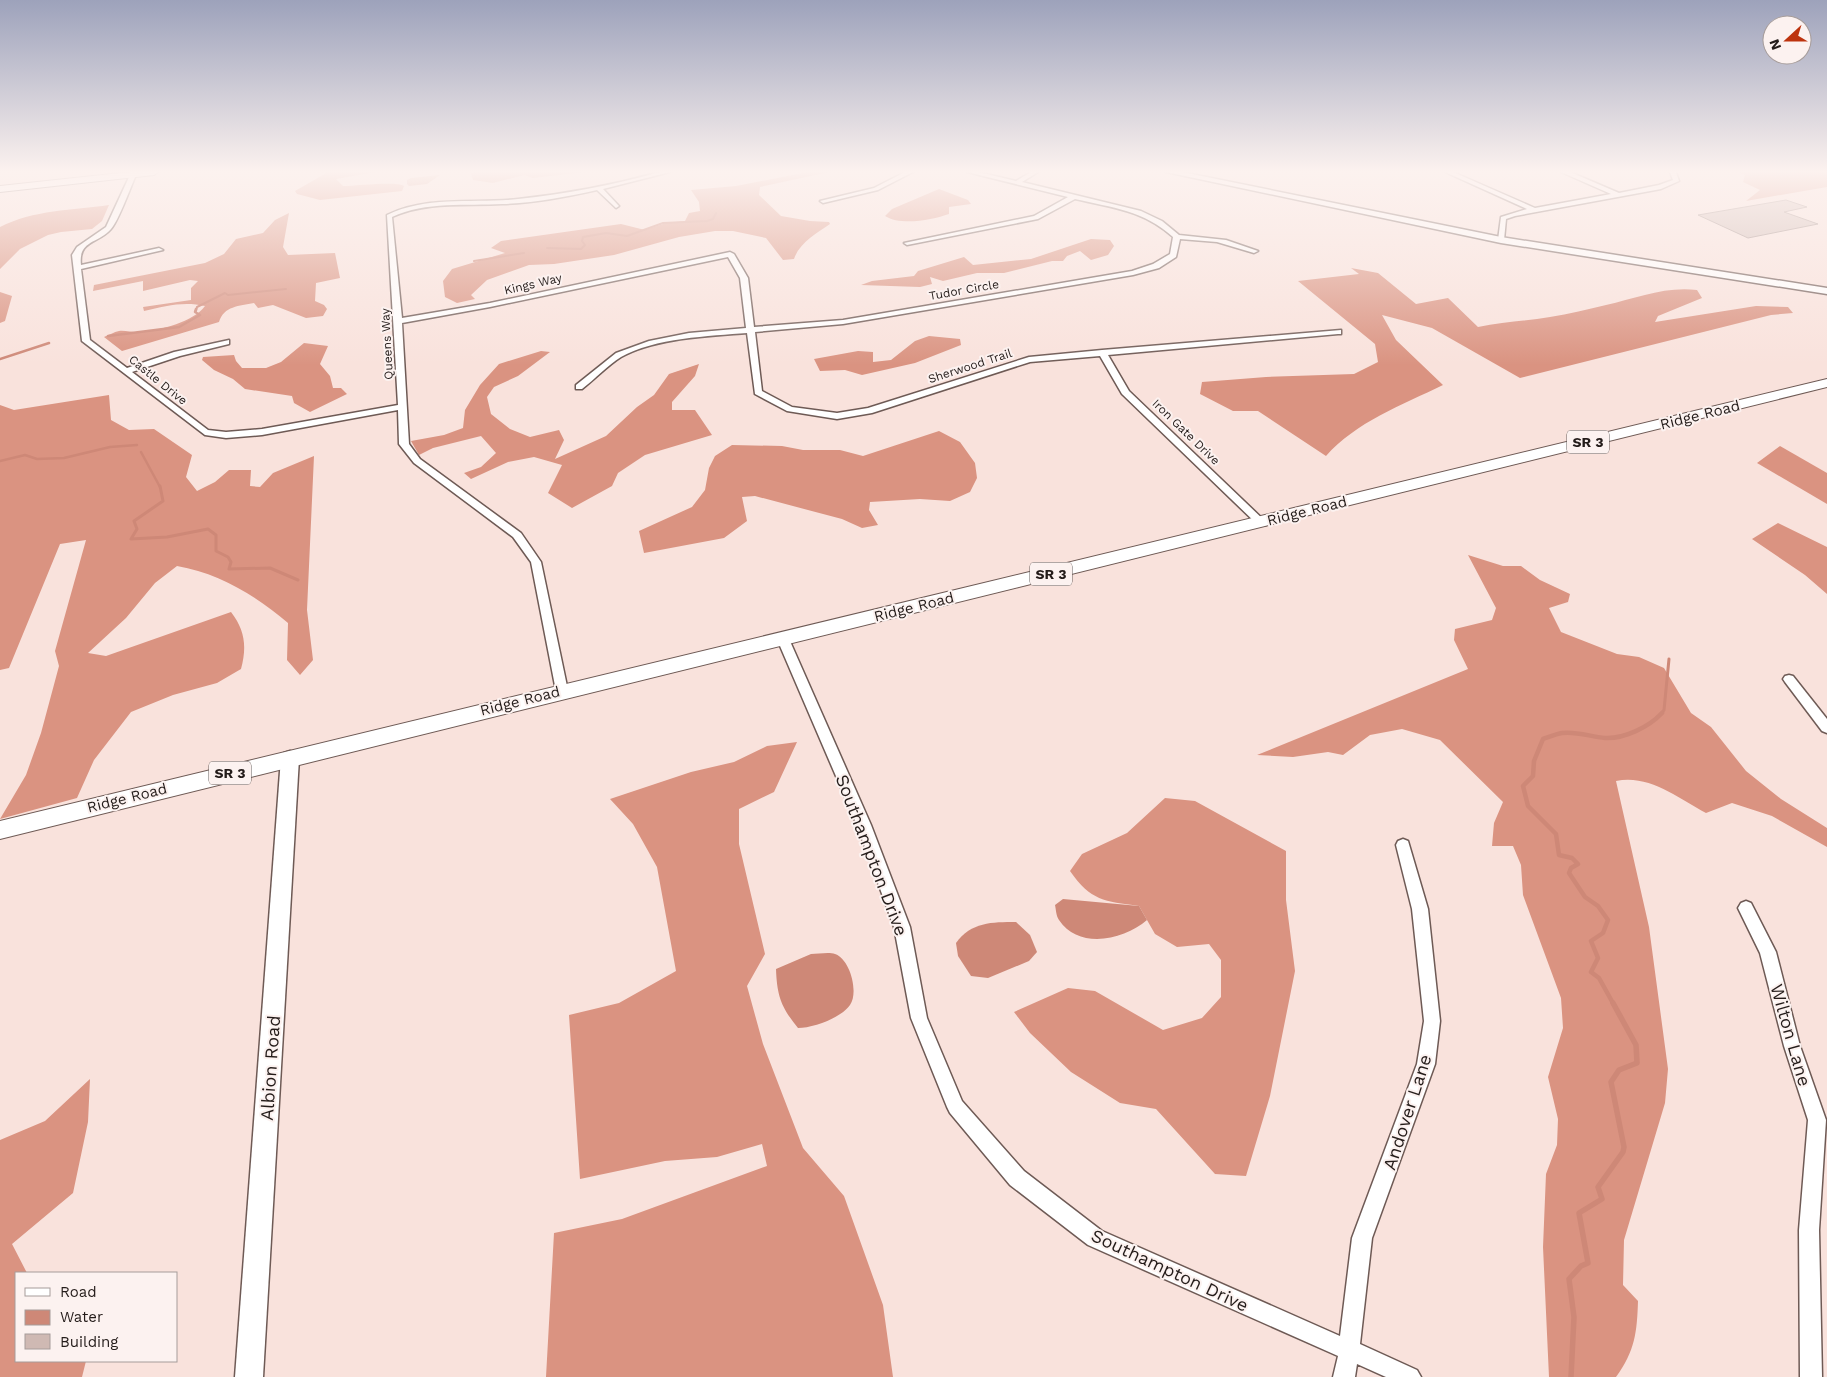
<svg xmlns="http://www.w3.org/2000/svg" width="1827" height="1377" font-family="'Work Sans',sans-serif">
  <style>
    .forest { fill: #da9381 }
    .water { fill: #ce8877 }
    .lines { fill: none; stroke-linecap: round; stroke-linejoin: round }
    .stream-far4 { stroke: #ce8877; stroke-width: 2 }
    .stream-far3 { stroke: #ce8877; stroke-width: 2.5 }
    .stream-far2 { stroke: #ce8877; stroke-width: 3 }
    .stream-far1 { stroke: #ce8877; stroke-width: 4.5 }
    .stream { stroke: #ce8877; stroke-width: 5.5 }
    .building { fill: #cfb9b3; stroke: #9b8681 }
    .minor-casing { stroke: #6e5a55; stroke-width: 3 }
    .tertiary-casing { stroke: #6e5a55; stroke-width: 3 }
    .secondary-casing { stroke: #6e5a55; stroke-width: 2 }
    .primary-casing { stroke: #6e5a55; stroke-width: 2 }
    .minor { fill: #fff; fill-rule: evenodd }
    .tertiary { fill: #fff; fill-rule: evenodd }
    .secondary { fill: #fff; fill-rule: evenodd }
    .primary { fill: #fff; fill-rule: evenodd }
    .labels { text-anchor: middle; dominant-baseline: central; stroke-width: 4; stroke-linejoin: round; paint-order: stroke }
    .far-street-label { font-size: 12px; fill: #241c1a; stroke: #fcf2f0 }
    .shield { fill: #fcf2f0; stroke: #655c5a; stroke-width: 1 }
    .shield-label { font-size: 14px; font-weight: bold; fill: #241c1a }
    .street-label { font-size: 15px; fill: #241c1a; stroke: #fcf2f0 }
    .near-street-label { font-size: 18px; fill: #241c1a; stroke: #fcf2f0 }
  </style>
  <rect width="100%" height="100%" fill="#f9e2dc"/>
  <g class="forest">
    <path d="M328,172H375L336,179L343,186C356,186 397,181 404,186L402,191L320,200L297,194L295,191Z"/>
    <polygon points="474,172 584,172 533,178 524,175 493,183 473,180 471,174"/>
    <path d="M808,172H829L760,187L759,195L781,216L810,221L829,222L830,224C817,233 799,243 794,259L783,260L766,238L733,231H715L679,237L614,255L554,264L529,265L487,280L471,295L475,299L457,303L445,297L443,281L452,269L505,253L491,248L501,241L621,224L645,230L666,223L685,221L689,213L700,211L699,202L691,190L736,186Z"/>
    <polygon points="1739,172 1827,172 1827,187 1746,201 1760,190 1743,182 1745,175"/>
    <path d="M939,189L968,200L971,204L949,207V214C932,220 901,226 885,216L892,209Z"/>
    <path d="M109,205L102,221L92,229L61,232L48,235L20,249L0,269V227C33,210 73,210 109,205Z"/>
    <path d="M289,213L283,247L288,255L335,253L340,278L316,283L315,301L324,305L327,309L323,316L306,318L273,305L258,308L254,303C239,306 224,306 219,322L122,351L104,337C109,335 114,332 119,331C125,330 134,333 142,332C161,330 193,322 205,306C184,301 165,306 144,311L143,307L191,300V288L198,281L190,280L143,291V281L93,291L94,285L205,263L224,254L236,239L263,233L275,220Z"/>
    <polygon points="1091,239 1110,240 1114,246 1108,255 1091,260 1080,251 1067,256 1063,261 1052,261 1004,273 977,273 943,281 930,277 932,284 920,287 861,285 872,281 914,276 918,271 964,257 973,265 1031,259"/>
    <path d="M1351,268L1378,273L1416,304L1448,298L1478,327C1502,322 1526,321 1550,317C1569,314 1588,309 1606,305C1636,298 1666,286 1697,290L1702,298L1658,316L1655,322L1756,306L1788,307L1793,313L1771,315L1520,378L1432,328L1382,315L1396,340L1443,385C1402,405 1356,422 1326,456L1258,411H1233L1200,394L1202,382L1266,377L1354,374L1378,362L1375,344L1298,281L1359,274Z"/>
    <polygon points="0,292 12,296 5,321 0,323"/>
    <polygon points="929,336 960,339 961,345 915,363 862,375 845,370 820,371 814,359 858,351 873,352 873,362 891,360 915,341"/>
    <polygon points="304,343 328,346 320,364 330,376 333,388 341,388 347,394 310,412 294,403 292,396 245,389 233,379 214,370 202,360 203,357 234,355 236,361 242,368 266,368 281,362"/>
    <polygon points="541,351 550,352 518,376 494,387 487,397 491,414 510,429 530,437 559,430 564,440 555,459 606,436 637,407 654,395 669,374 699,364 695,376 672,402 672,410 695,410 712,435 645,455 618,473 612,486 572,508 548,493 562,465 534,457 508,462 471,479 464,473 481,467 496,453 481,436 433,448 419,455 411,441 444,435 463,428 465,410 480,385 499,364"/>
    <path d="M109,395L111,420L129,430L154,429L192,455L186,477L197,491L215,482L229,470H251L250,486L260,487L273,473L314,456L307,610L313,660L300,675L287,660L288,623C256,596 219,573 177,566L155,583L126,618L88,653L106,656L231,612C245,630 247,647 241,669L217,683L173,695L131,712L94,760L77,798L0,819L26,775L41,733L59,666L55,651L86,540L60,544L9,668L0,670V405L14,410Z"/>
    <polygon points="939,431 960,442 975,463 977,478 970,492 950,501 920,499 870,502 869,510 878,525 862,528 842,519 755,496 742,497 747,521 724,538 644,553 639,531 692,507 705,490 709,468 715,456 732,445 782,446 803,450 840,450 863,456"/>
    <polygon points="1780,446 1827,473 1827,504 1757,463"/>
    <polygon points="1778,523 1827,547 1827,594 1805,575 1752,539"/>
    <path d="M1468,555L1503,566H1521L1540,580L1570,594L1568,602L1549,608L1561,632L1617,654L1639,657L1664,668L1691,713L1711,727L1746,771L1781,799L1827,828V847L1772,816L1732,803L1706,813C1678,798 1649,774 1616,781L1649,927L1668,1069L1665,1103L1624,1240L1623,1285L1638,1301C1637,1332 1635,1351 1616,1377H1549L1543,1247L1546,1174L1557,1145L1558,1119L1548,1077L1563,1028L1561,998L1523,895L1521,865L1513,846H1492L1494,823L1503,802L1440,740L1402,729L1370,735L1343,755L1328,752L1293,757L1257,755L1468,669L1454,640L1455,629L1492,620L1496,608Z"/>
    <polygon points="797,742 774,792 739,809 739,844 765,954 747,986 763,1044 803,1148 844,1196 883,1305 893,1377 546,1377 554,1233 622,1219 767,1166 762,1144 717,1157 665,1161 580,1179 569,1015 619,1003 676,971 657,867 633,824 610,799 691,772 734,762 767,746"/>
    <path d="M1165,798L1195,801L1286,851V900L1295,971L1270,1096L1246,1176L1215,1174L1156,1109L1120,1103L1071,1072L1030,1033L1014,1012L1068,988L1095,991L1163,1030L1202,1018L1221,997V960L1209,944L1177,947L1155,934L1139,906C1104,901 1091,901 1070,871L1082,854L1127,833Z"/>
    <polygon points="90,1079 88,1122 73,1193 12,1244 27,1273 16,1273 16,1361 86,1361 82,1377 0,1377 0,1140 45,1121"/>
  </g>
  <g class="water">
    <polygon points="440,175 427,184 409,186 407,184 407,180 411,178"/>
    <path d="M1063,899L1139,906L1147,920C1124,940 1079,950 1059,920C1056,916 1056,909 1055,905Z"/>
    <path d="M1016,922L1030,935L1037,952L1029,961L988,978L971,976L958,956L956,943C971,922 992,922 1016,922Z"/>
    <path d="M811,954C818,954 829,952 835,954C850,959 859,992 850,1005C841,1018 813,1028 798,1028C781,1007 777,996 776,969Z"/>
  </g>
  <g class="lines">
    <g class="stream-far4">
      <polyline points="547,248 581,249 585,245 582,241 583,237 606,233 627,236 663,223 707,221 713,219 716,213"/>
      <polyline points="474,261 524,253"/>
      <polyline points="196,311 197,307 225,293 228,295 286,289"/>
    </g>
    <g class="stream-far3">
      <polyline points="108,336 179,327 200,315 195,312 196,309"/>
      <polyline points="0,359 49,343"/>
      <polyline points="141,452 160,487"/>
      <polyline points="0,461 25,455 37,459 64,458 110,447 137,445"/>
    </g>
    <g class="stream-far2">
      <polyline points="160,486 163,501 134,521 137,529 131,539 167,537 208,529 216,535 216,551 228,557 231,562 229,569 270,568 298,580"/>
      <polyline points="1661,714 1664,710 1669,659"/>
    </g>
    <path class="stream-far1" d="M1614,1005L1599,978L1591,972L1598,958L1591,941L1603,933L1608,920L1598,906L1585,897L1569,873L1571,868L1578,864L1572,858L1559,855L1556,834L1528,806L1523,786L1533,776L1534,761L1543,739C1549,737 1556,734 1562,733C1577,731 1591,737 1605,738C1624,739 1649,727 1662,713"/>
    <polyline class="stream" points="1571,1377 1574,1317 1569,1279 1581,1266 1588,1263 1579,1213 1602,1199 1598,1187 1623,1152 1624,1147 1611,1082 1619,1070 1637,1063 1636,1045 1613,1003"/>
  </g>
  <polygon class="building" points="1786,200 1807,207 1784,212 1818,224 1748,238 1698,215"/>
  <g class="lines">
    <defs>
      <g id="minor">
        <path d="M660,172H670L603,189L618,205L619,206L616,208L597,190C566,197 534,203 502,204C466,206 426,201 392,217L402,318L490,303L730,252L734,254L748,278L754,327L843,320L1132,271L1153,264L1170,254L1173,237C1143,210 1113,208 1075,199L1038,219L907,245L904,243L1034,216L1068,197L967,172H978L1016,181L1031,172H1038L1022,182L1141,211L1162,221L1179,235L1226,240L1258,251L1254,253L1217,242L1180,239L1176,257L1159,268L1133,275L843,324L755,332L762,391L792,407L837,413L868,408L1029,357L1102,350L1341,330V334H1338L1108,355L1129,391L1267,523L1266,525H1258L1122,394L1100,356L1030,362L872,413L837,419L787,411L755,394L747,333C710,336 654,338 621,357C608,365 595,379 582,389H576V385L616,353L649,341L689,333L746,328L740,278L728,257L490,307L402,323L409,444L420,459L521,533L541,562L568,691L562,695L556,691L531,562L513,537L414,463L399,444L398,410L262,435L226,438L205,435L82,341L72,255L77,247L106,227L130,175L133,173L136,175C131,186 118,222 111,229C98,244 78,240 81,265L159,248L163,250L81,269L90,340L127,368L174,352L229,340V344L180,356L132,372L208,430L226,432L262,429L398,405L387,215C428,195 474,204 518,199C566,194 613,185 660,172Z"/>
        <polygon points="905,172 913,172 878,190 823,203 820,201 874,188"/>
        <polygon points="1445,172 1453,172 1535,208 1611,194 1561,172 1570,172 1619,193 1659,185 1673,180 1670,172 1676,172 1679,181 1661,189 1515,216 1506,219 1504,240 1501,242 1498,240 1501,217 1527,209"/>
        <polygon points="783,635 789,639 871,825 910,927 927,1018 962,1101 1024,1171 1102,1231 1340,1336 1352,1238 1417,1064 1424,1021 1412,909 1396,845 1398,841 1403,839 1408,841 1428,909 1440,1021 1435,1064 1372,1238 1360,1344 1417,1370 1421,1377 1386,1377 1357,1364 1355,1377 1333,1377 1338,1356 1088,1245 1010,1185 950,1113 947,1107 911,1018 894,927 857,825 777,639"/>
        <polygon points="1789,675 1793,676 1827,719 1827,733 1822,731 1785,682 1783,679 1785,676"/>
        <polygon points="1746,901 1751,903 1776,952 1800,1046 1826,1120 1819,1230 1822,1377 1800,1377 1799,1230 1808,1120 1784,1046 1760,953 1738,908 1741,903"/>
      </g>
      <g id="tertiary">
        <polygon points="1166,172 1182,172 1501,237 1827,288 1827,294 1501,243"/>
        <polygon points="290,751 296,753 299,758 263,1377 235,1377 281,758 284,753"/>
      </g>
      <polygon id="secondary" points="130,172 158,172 154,175 0,192 0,186"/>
      <polygon id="primary" points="1827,379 1827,387 0,839 0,821"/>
    </defs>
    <use href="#minor" class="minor-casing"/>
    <use href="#tertiary" class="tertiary-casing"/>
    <use href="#secondary" class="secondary-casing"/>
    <use href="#primary" class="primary-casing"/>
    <use href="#minor" class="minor"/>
    <use href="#tertiary" class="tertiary"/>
    <use href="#secondary" class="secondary"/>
    <use href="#primary" class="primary"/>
  </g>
  <linearGradient id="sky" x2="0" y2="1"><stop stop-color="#9da2bb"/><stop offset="0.47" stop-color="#fcf2ef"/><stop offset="1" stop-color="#fcf2ef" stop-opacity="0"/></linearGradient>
  <rect width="1827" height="365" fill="url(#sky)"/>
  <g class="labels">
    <g class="far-street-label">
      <text transform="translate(533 284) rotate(-13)">Kings Way</text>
      <text transform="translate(964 290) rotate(-10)">Tudor Circle</text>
      <text transform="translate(387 344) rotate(-93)">Queens Way</text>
      <text transform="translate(970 366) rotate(-18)">Sherwood Trail</text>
      <text transform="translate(158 380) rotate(39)">Castle Drive</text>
      <text transform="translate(1186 432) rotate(44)">Iron Gate Drive</text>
    </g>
    <g class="shield">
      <rect x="1567" y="430.5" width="42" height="23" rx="4"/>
      <rect x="1030" y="562.5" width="42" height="23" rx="4"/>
      <rect x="209" y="761.5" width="42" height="23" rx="4"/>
    </g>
    <g class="shield-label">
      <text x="1588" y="442">SR 3</text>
      <text x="1051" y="574">SR 3</text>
      <text x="230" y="773">SR 3</text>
    </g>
    <g class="street-label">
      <text transform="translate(1700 415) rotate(-14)">Ridge Road</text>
      <text transform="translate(1307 511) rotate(-14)">Ridge Road</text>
      <text transform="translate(914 607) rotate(-14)">Ridge Road</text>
      <text transform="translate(520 701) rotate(-14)">Ridge Road</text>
      <text transform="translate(127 798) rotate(-14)">Ridge Road</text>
    </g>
    <g class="near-street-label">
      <text transform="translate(872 855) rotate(69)">Southampton Drive</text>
      <text transform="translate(1791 1035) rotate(74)">Wilton Lane</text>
      <text transform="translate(270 1068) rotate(-86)">Albion Road</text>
      <text transform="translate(1407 1112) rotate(-72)">Andover Lane</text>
      <text transform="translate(1170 1270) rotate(25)">Southampton Drive</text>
    </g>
  </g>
  <rect x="15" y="1272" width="162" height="90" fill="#fcf2f0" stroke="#a69c9a"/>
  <rect x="25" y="1288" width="25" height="8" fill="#ffffff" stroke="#a69c9a"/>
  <text x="60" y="1297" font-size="15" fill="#241c1a">Road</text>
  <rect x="25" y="1310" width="25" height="15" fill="#ce8877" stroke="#a69c9a"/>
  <text x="60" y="1322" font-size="15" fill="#241c1a">Water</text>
  <rect x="25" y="1334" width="25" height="15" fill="#cfb9b3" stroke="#a69c9a"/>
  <text x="60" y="1347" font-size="15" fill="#241c1a">Building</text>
  <g transform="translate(1787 40) rotate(249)"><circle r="24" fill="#fcf2f0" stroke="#a69c9a"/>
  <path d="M0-4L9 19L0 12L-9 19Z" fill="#bd330e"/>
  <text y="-8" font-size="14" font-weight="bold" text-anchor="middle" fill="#241c1a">N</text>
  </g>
</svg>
